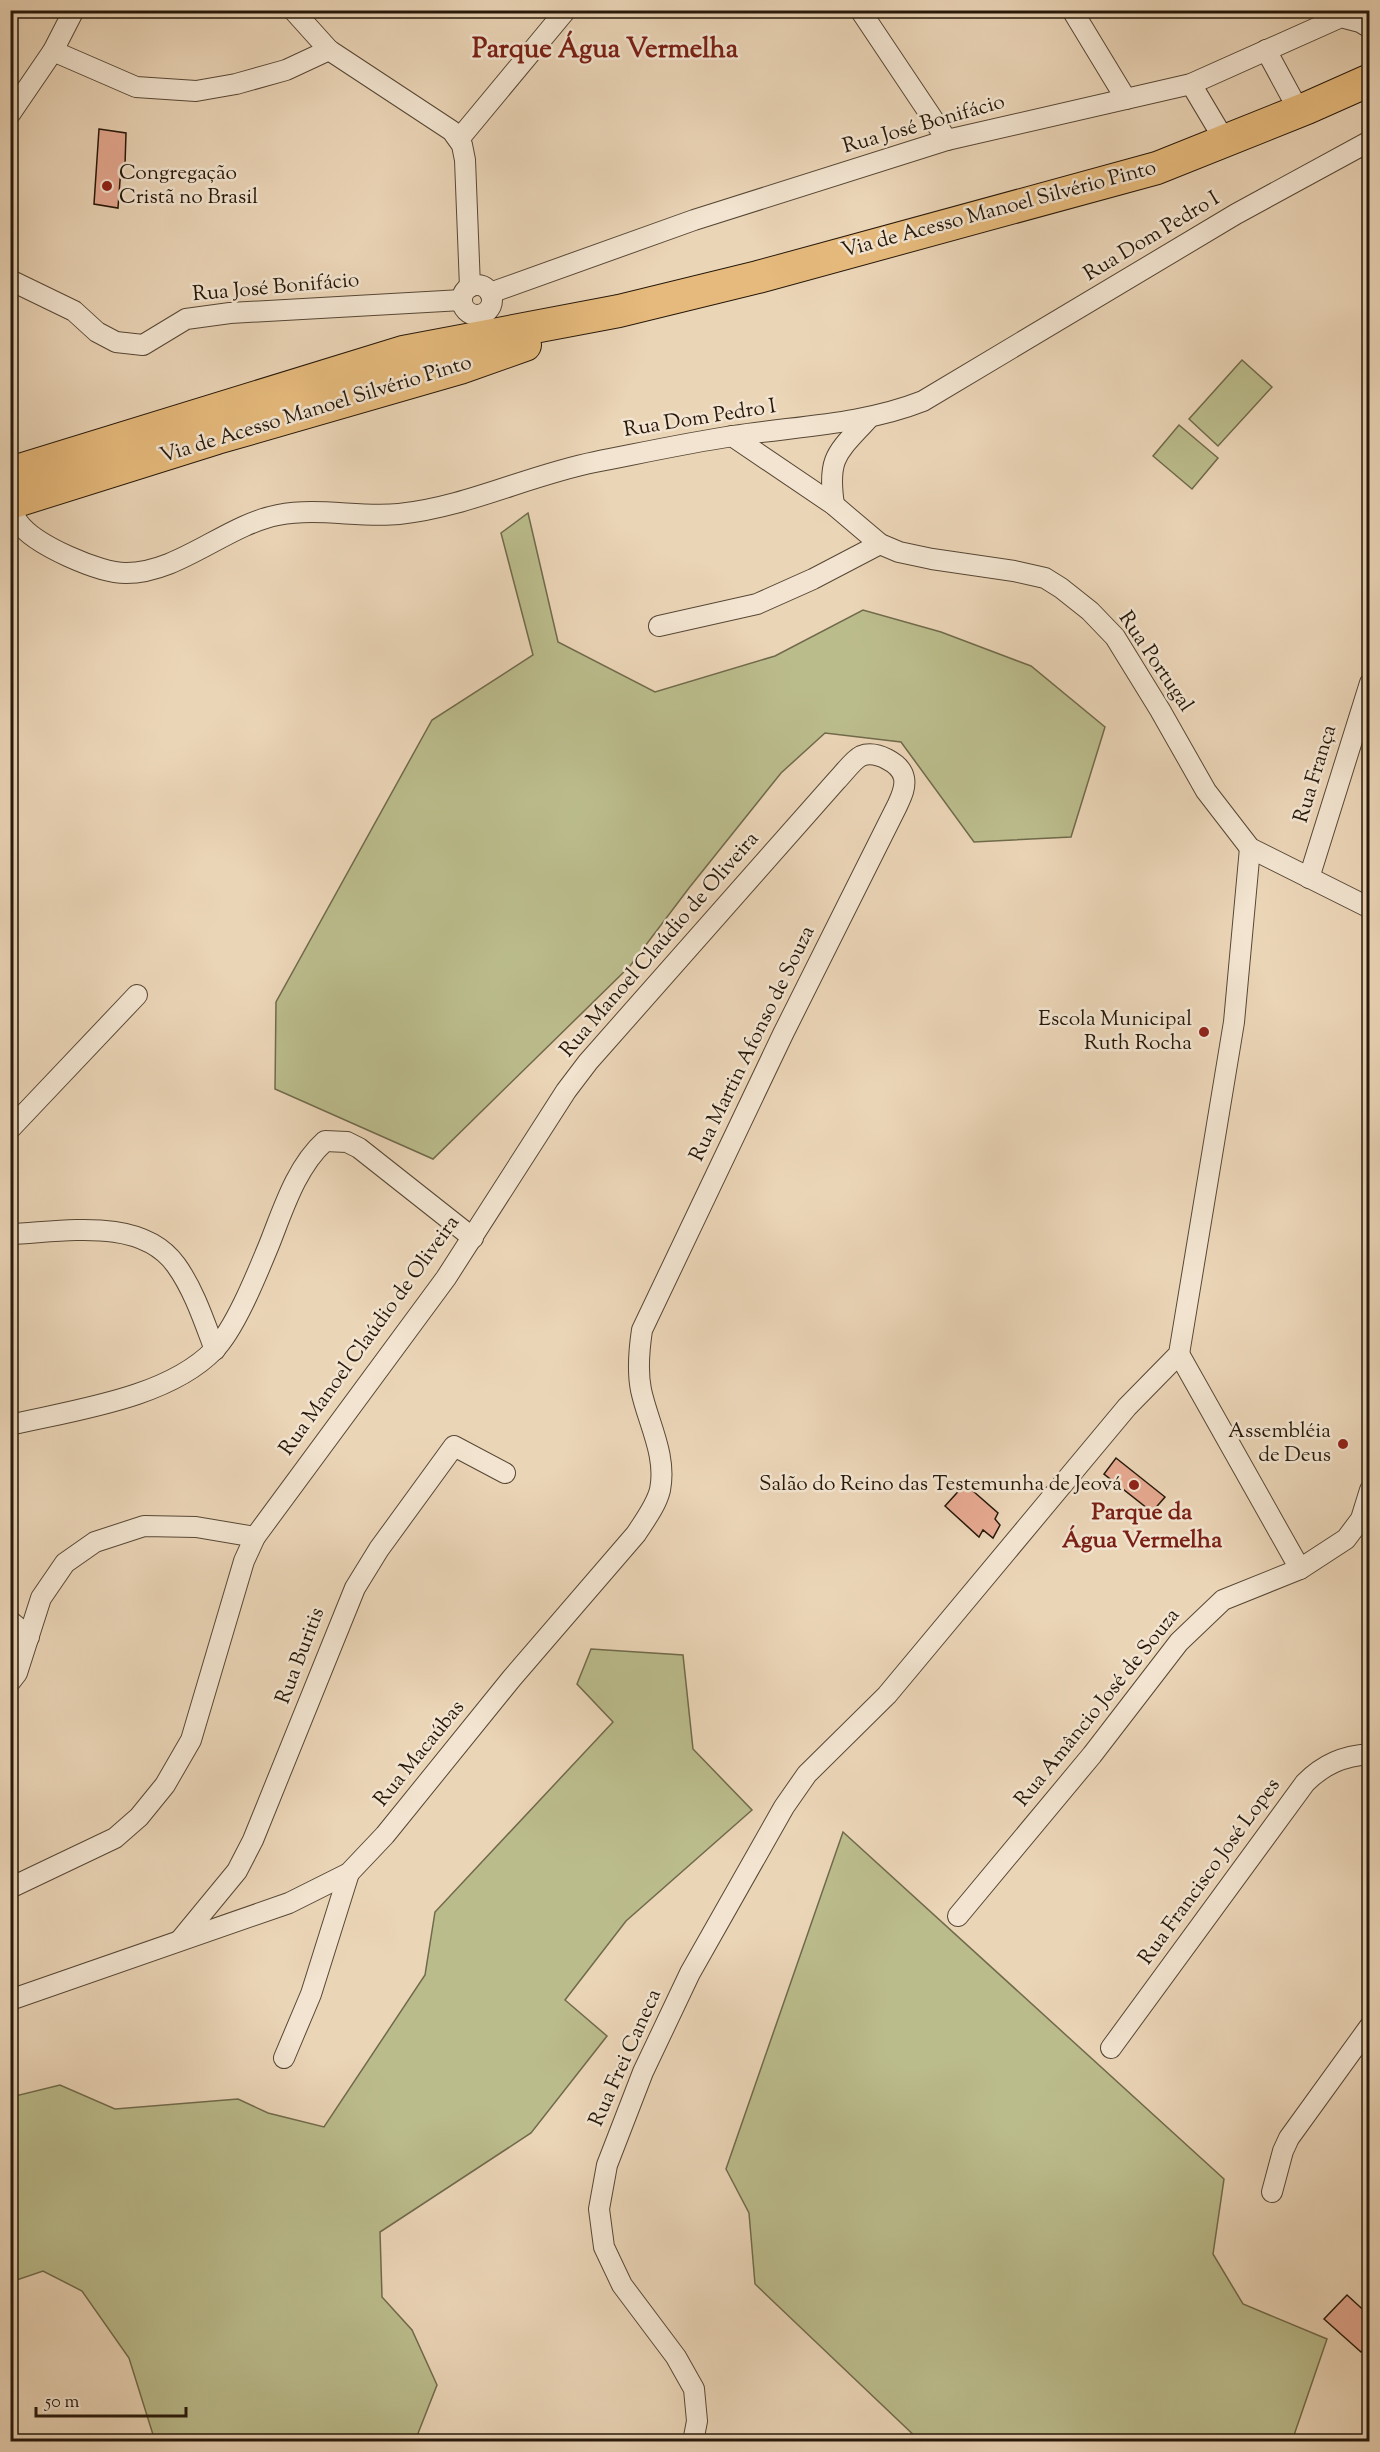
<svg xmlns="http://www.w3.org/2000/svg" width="1380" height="2452" font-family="'Sorts Mill Goudy',serif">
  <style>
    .green { fill: #bbbc8c; stroke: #706a4b; stroke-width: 1.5 }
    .building { fill: #e6a991; stroke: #26180a; stroke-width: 1.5 }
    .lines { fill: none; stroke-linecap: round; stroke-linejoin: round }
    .street-casing { stroke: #574735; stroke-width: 22 }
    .primary-casing { stroke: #26180a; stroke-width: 34 }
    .street { stroke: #f2e4d0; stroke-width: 20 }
    .primary { stroke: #e6ba7c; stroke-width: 32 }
    .poi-dot { fill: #8f2418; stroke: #f2e4d0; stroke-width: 2 }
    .labels { text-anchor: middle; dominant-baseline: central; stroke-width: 5; stroke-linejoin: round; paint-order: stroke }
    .street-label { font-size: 21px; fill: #26180a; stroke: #f2e4d0 }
    .poi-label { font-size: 21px; fill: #26180a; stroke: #f2e4d0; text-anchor: end }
    .quarter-label { font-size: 24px; font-weight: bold; fill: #7a1f14; stroke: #f2e4d0 }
    .district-label { font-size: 27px; font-weight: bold; fill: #7a1f14; stroke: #f2e4d0 }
  </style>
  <rect width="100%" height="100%" fill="#ebd5b7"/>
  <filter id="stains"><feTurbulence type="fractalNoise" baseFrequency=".00333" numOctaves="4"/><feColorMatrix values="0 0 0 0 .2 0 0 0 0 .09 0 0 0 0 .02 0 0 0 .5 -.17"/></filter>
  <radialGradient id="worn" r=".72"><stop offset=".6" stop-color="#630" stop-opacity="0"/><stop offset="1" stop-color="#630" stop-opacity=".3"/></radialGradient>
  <g class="green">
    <polygon points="1242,360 1272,387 1218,446 1189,419"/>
    <polygon points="1179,425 1218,458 1192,489 1153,456"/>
    <polygon points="528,513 558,642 655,692 775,656 863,610 941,632 1031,666 1105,727 1071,837 974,842 901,742 825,733 781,773 689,888 630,966 433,1159 275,1089 276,1002 432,720 533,655 501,533"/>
    <polygon points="591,1649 683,1655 693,1749 752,1810 626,1921 565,2000 607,2036 531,2133 380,2232 382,2297 412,2330 437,2385 415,2441 155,2441 129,2358 82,2291 43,2271 11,2282 11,2097 60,2085 115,2109 238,2099 268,2113 324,2127 425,1975 435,1912 613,1722 577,1684"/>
    <polygon points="843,1832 1224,2179 1213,2254 1243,2304 1327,2339 1292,2441 920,2441 755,2284 749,2213 726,2169"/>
  </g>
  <g class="building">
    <polygon points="99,129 126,133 125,165 121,167 118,208 94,204"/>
    <polygon points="1116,1458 1165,1497 1152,1512 1104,1474"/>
    <polygon points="965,1484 998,1513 995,1519 1000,1525 993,1538 983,1530 979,1537 945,1506"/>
    <polygon points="1347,2295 1370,2316 1370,2343 1361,2352 1324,2319"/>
  </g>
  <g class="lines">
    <defs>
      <g id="street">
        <polyline points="293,10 329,50 452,131 462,145 465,160 470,287"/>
        <polyline points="860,10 947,140"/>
        <polyline points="1072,10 1126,99"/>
        <polyline points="1266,50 1299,111"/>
        <polyline points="53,51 136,87 196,91 236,84 286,70 329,50"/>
        <polyline points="1191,84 1225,141"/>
        <polyline points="10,114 53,51 74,10"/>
        <polyline points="459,139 566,10"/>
        <polyline points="10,280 74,311 97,332 116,342 143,345 186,319 230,313 462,300"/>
        <circle cx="477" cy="300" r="15"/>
        <polyline points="490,293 694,220 947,140 1191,84 1341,17 1360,22 1370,28"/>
        <polyline points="732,436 834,505 880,544 899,552 932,559 1014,571 1045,578 1061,588 1090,611 1115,637 1160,710 1206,791 1250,848 1370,908"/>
        <path d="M10,505C13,510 15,517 18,522C34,545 99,573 126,573C179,573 226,525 278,515C318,507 359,518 399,514C467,507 529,475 595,462C641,453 687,443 733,436C797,426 862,425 923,401L1236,214L1370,141"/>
        <path d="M834,505C827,457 837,453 868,419"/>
        <polyline points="659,626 757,604 813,579 880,544"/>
        <polyline points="1309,878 1370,683"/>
        <polyline points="10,1129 137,995"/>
        <path d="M10,1234C63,1232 141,1216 176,1265C194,1290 204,1321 215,1350"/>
        <polyline points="1179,1354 1300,1569"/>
        <path d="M10,1425C74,1410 168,1398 214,1350C235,1329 257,1274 269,1245C283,1210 296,1167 325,1141L347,1142L359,1148L473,1238"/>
        <polyline points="10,1621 29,1637"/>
        <polyline points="10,1682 17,1673 41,1598 65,1563 95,1542 144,1526 196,1527 255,1537"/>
        <path d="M10,1888L115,1838L139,1817L165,1785L191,1740L244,1561L255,1537L446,1278L566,1091L588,1062L837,780C844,773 853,760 861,756C876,750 901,763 904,778C906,788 901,797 897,806L783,1034L642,1330C639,1350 637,1370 641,1390C648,1423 667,1455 660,1490C656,1506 645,1520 636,1534L512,1678L385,1835L349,1873L289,1903L10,2000"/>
        <polyline points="958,1916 1092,1755 1179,1642 1223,1600 1300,1569 1346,1539 1361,1519 1370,1490"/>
        <polyline points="181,1939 237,1871 253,1840 355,1588 379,1549 454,1446 505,1473"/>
        <path d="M1111,2048L1305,1783C1324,1764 1343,1756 1370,1754"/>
        <polyline points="284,2058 311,1994 349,1873"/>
        <polyline points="1272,2192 1283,2151 1289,2138 1370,2026"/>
        <polyline points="693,2442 697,2421 694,2389 676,2357 622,2285 604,2247 599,2209 607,2165 643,2072 690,1973 784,1807 807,1774 887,1695 1127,1407 1179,1354 1234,1022 1250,848"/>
      </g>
      <g id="primary">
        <polyline points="10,473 403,352 619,311 758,277 1157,168 1307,108 1370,80"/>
        <polyline points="10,503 217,438 460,368 525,345"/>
      </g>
    </defs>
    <use href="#street" class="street-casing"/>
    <use href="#primary" class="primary-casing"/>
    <use href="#street" class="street"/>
    <use href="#primary" class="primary"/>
  </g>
  <g class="poi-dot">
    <circle cx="107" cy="186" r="6"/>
    <circle cx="1204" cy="1032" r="6"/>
    <circle cx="1343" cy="1444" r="6"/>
    <circle cx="1134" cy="1485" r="6"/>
  </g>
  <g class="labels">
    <g class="street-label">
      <text transform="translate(924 125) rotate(-16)">Rua José Bonifácio</text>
      <text transform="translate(999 210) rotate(-15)">Via de Acesso Manoel Silvério Pinto</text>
      <text transform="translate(1152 237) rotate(-31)">Rua Dom Pedro I</text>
      <text transform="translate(276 288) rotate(-5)">Rua José Bonifácio</text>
      <text transform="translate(316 410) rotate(-17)">Via de Acesso Manoel Silvério Pinto</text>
      <text transform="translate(700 419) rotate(-9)">Rua Dom Pedro I</text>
      <text transform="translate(1155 662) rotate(56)">Rua Portugal</text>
      <text transform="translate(1316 774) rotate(-73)">Rua França</text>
      <text transform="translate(660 945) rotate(-49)">Rua Manoel Claúdio de Oliveira</text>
      <text transform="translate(753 1044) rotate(-64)">Rua Martin Afonso de Souza</text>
      <text transform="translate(370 1336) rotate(-54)">Rua Manoel Claúdio de Oliveira</text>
      <text transform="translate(301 1656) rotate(-69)">Rua Buritis</text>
      <text transform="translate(1098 1708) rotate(-51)">Rua Amâncio José de Souza</text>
      <text transform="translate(420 1754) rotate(-51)">Rua Macaúbas</text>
      <text transform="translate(1210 1872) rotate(-54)">Rua Francisco José Lopes</text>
      <text transform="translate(626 2058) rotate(-66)">Rua Frei Caneca</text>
    </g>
    <g class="poi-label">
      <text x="119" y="174" text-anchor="start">Congregação<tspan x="119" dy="24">Cristã no Brasil</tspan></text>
      <text x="1192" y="1020">Escola Municipal<tspan x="1192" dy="24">Ruth Rocha</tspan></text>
      <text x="1331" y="1432">Assembléia<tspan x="1331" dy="24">de Deus</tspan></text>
      <text x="1122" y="1485">Salão do Reino das Testemunha de Jeová</text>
    </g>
    <g class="quarter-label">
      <text x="1142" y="1513">Parque da<tspan x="1142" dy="28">Água Vermelha</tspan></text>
    </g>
    <g class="district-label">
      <text x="605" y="50">Parque Água Vermelha</text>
    </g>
  </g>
  <rect width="1380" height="2452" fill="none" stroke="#ebd5b7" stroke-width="36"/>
  <rect x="12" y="12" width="1356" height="2428" fill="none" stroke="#26180a" stroke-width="3"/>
  <rect x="18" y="18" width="1344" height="2416" fill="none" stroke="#26180a" stroke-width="1.5"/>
  <path d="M36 2407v9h150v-9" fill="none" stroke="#26180a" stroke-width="3"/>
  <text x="45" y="2407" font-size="18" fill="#26180a" stroke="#f2e4d0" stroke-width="4.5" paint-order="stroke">50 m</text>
  <rect width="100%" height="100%" filter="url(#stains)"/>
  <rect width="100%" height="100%" fill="url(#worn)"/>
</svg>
